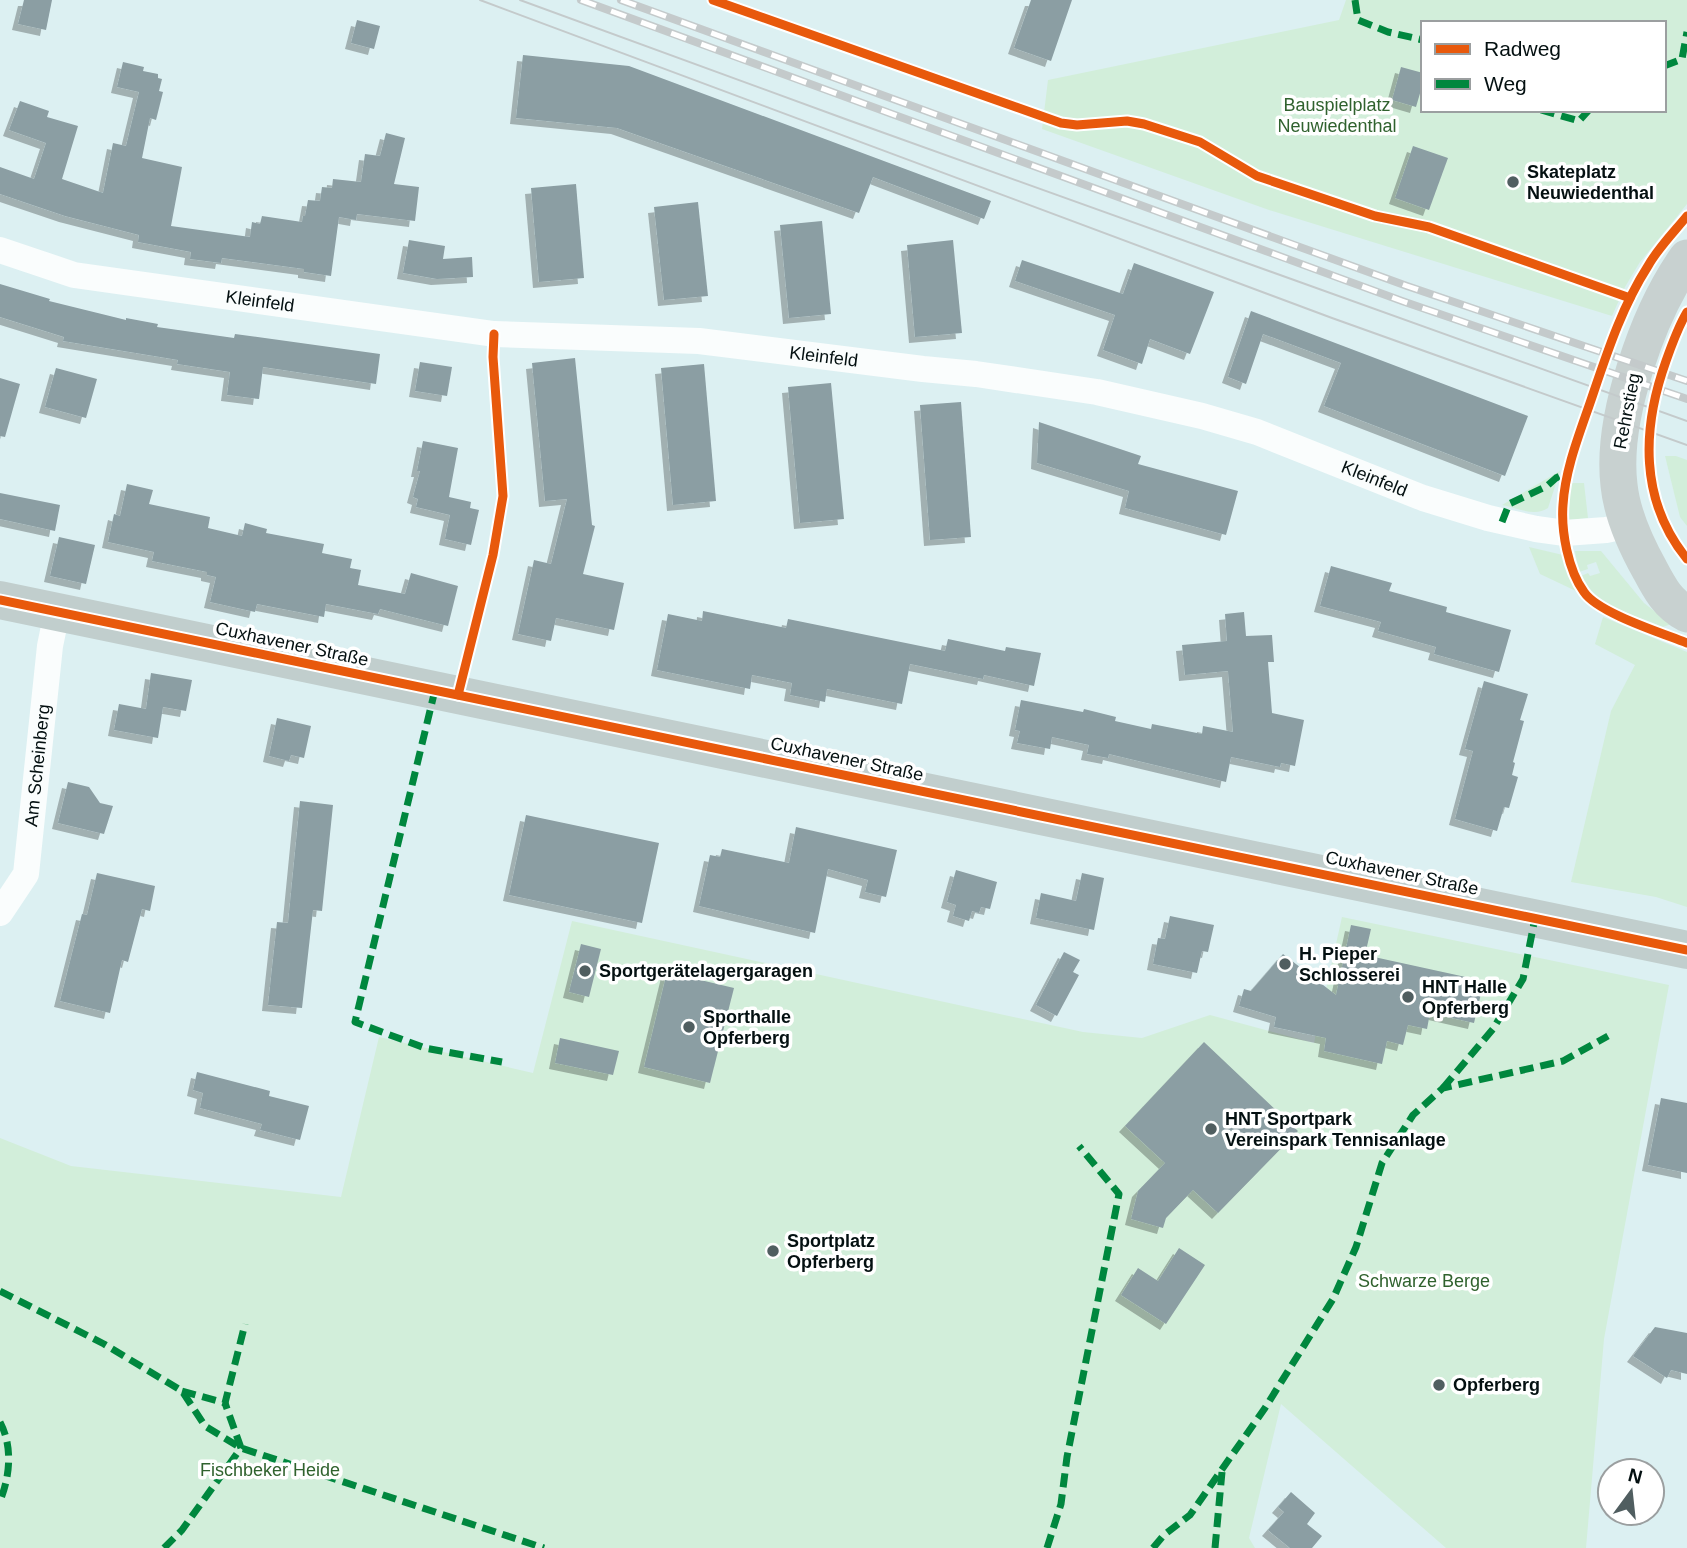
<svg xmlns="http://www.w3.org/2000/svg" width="1687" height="1548" font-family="Arial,sans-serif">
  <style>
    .green { fill: #d2eeda; fill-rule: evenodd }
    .building { fill: #8b9ea3; filter: url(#shadow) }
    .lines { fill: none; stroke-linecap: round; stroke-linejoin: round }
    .street { stroke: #fafdfd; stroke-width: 26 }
    .secondary { stroke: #c8d1d0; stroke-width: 37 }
    .primary { stroke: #c1cecd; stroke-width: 38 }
    .tram { stroke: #c4cacb; stroke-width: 2 }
    .rail-casing { stroke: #c4cacb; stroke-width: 8 }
    .rail { stroke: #fff; stroke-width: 5; stroke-dasharray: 16; stroke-linecap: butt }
    .quiet { stroke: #00873e; stroke-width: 7; stroke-dasharray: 14 7; stroke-linecap: butt }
    .cycleway-casing { stroke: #fff; stroke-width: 13 }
    .cycleway { stroke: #e8590c; stroke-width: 9 }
    .poi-dot { fill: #505e60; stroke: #fff; stroke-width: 2.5 }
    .labels { text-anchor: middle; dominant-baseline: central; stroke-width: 7; stroke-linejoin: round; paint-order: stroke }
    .park-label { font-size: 18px; fill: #30622e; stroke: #fff }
    .poi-label { font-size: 18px; font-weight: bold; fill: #041011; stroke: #fff; text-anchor: start }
    .street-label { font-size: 18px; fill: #041011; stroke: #fff }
  </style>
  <defs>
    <filter id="shadow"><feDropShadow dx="-6" dy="6" stdDeviation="0" flood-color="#0004"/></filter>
  </defs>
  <rect width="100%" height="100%" fill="#dcf0f2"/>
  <g class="green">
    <path d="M1346,0H1687V204L1640,262L1625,287L1612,316L1269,210L1042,129L1048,80L1339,20ZM1423,23H1664V110H1423Z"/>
    <polygon points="1665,456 1676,456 1687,460 1687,526 1680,517"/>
    <path d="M1560,471L1548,508C1535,517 1517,508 1502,505Z"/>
    <polygon points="1571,483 1584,483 1588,518 1568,520"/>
    <polygon points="1529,547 1563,555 1570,579 1576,591 1540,574"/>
    <path d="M1575,551H1601L1644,603L1671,624L1663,627C1633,614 1597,607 1581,576L1588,573L1590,576L1600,573L1596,562L1587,565L1588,569L1579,572Z"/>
    <polygon points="1603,617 1687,652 1687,907 1656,897 1571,882 1611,711 1635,665 1595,644"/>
    <polygon points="1342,917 1669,985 1604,1339 1586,1548 1446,1548 1281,1404 1249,1538 1255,1548 0,1548 0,1138 71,1166 341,1197 379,1037 533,1073 572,921 1083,1032 1142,1038 1210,1015 1314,1043"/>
  </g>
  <g class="building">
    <polygon points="24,0 52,0 46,30 18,24"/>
    <polygon points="1031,0 1072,0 1051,61 1014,48"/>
    <polygon points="357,20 380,26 374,49 351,43"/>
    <polygon points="523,55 629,66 991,201 984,219 873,177 859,213 617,128 516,118"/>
    <polygon points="123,62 144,67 143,71 158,74 158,78 162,79 159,91 163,92 156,120 150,118 142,158 182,167 171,226 250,237 252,222 260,224 262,216 302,222 303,216 305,216 308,200 320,201 322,187 332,188 333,179 361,182 365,154 380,156 386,133 405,138 394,184 419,187 415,221 357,214 356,220 339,217 331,276 304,272 304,269 222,258 221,263 190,259 191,252 138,242 139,235 65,216 0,194 0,167 34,179 46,143 9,130 20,101 49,111 47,117 78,126 62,179 103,193 113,143 126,146 139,92 117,87"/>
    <polygon points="1401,67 1423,73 1423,83 1416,107 1392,100"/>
    <polygon points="1413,146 1448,158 1429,210 1395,198"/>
    <polygon points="576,184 584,278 539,282 531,188"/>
    <polygon points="698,202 708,296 664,300 654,207"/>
    <polygon points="822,221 831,314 789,318 780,225"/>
    <polygon points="409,240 445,246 443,259 472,257 473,277 437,279 403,273"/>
    <polygon points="953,240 962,333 915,337 907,245"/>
    <polygon points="1022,260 1123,294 1134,263 1214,292 1190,354 1150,339 1142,364 1103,350 1115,315 1015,281"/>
    <polygon points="0,284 50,299 49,301 126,320 126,318 158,324 157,327 234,338 235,334 380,354 376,384 263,367 259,399 227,395 230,372 177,364 178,360 63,341 64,337 0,317"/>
    <polygon points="1251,311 1528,416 1505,476 1324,406 1341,363 1263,334 1246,384 1228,377"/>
    <polygon points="575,358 592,525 595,526 583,574 624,583 614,630 556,618 551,641 518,634 534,560 551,564 567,499 545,501 532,363"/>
    <polygon points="420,362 452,367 447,396 415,391"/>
    <polygon points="704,364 716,501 673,505 661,368"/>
    <polygon points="56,368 97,379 86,418 45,407"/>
    <polygon points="0,378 20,384 5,437 0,436"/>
    <polygon points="831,383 844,519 800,523 788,387"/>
    <polygon points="961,402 971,537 930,540 920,405"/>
    <polygon points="1039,422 1141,456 1138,464 1238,491 1226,535 1125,508 1129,491 1037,463"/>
    <polygon points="423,441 458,448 449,497 471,502 470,508 479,510 471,545 445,539 450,515 416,507 418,499 413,497 420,471 417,471"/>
    <polygon points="127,484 153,490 149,504 210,517 208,528 242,536 245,523 267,529 266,533 324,544 322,553 352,559 350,568 361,570 358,585 405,594 411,573 458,586 448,626 380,609 378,614 326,604 324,617 257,604 255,612 210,602 216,577 207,575 207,572 152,561 154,552 108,542 114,514 120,516"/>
    <polygon points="0,493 60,505 55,531 0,519"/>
    <polygon points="59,537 95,545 86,584 50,576"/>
    <polygon points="1331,566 1392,583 1389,591 1447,607 1446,612 1511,630 1499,672 1434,654 1436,647 1378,631 1381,622 1320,606"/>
    <polygon points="703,611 786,628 788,619 945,651 948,639 1005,651 1006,647 1041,653 1034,686 984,675 983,679 910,664 902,704 827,689 825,702 790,695 792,683 752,675 750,689 657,670 668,614 702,621"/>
    <polygon points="1244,612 1246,636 1272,635 1274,662 1268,662 1272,713 1304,720 1295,766 1281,763 1280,767 1231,757 1226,782 1109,754 1108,758 1087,754 1089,745 1052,737 1050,749 1017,743 1020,731 1015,730 1021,700 1083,712 1084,709 1116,717 1115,721 1151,729 1152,724 1202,734 1203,726 1233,732 1228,671 1185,675 1182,645 1227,641 1225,614"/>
    <polygon points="151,673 192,680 186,711 163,707 158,738 114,730 119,704 146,709"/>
    <polygon points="1484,681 1528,694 1520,720 1524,721 1513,762 1515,763 1512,775 1518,777 1509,808 1504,807 1497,831 1455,819 1473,751 1465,749"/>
    <polygon points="277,718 311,726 304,758 291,755 289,761 269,756"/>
    <polygon points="68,782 89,787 100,803 113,806 104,834 58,823"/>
    <polygon points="300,801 333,805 322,911 313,910 302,1008 268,1005 277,922 288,923"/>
    <polygon points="526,815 659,843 642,923 509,895"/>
    <polygon points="796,827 897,850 886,897 865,892 868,880 828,869 815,933 699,906 710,855 720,857 722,849 789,863"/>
    <polygon points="956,870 997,882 990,909 981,907 979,913 972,911 969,921 953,916 956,905 947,902"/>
    <polygon points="97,873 155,886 150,911 142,909 128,962 122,960 110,1013 60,1001 82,914 87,915"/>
    <polygon points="1082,873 1104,878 1094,930 1036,918 1041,893 1076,901"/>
    <polygon points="1170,916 1214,925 1208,952 1202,951 1197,973 1153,964 1158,938 1165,939"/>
    <polygon points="1351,925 1371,929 1365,955 1484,981 1474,1023 1430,1013 1427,1029 1408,1025 1403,1045 1387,1041 1382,1064 1324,1051 1326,1038 1274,1027 1276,1017 1239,1006 1244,989 1251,991 1283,954 1336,995"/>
    <polygon points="581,944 601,949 589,997 569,992"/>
    <polygon points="1064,952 1080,960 1073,972 1079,975 1057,1016 1036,1005"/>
    <polygon points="667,972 734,988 710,1083 644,1067"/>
    <polygon points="560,1038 619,1051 613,1075 555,1063"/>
    <polygon points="1204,1042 1298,1131 1218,1213 1193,1190 1166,1218 1163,1228 1131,1219 1138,1191 1165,1163 1125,1126"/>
    <polygon points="197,1072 270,1091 269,1096 309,1106 300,1140 260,1130 262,1124 200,1108 203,1093 193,1090"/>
    <polygon points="1661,1098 1687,1103 1687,1173 1648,1165"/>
    <polygon points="1179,1248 1205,1265 1166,1324 1121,1295 1138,1268 1158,1281"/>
    <polygon points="1655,1327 1687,1333 1687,1374 1671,1370 1667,1378 1633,1356"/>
    <polygon points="1291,1492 1315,1513 1307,1524 1322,1536 1312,1548 1290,1548 1268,1530 1284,1512 1278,1507"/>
  </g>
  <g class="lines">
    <g class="street">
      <path id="s1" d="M0,250L74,275L494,334L699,341L923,369L976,374L1097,392L1202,416L1257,432L1423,498L1488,518L1536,529L1565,533L1606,530L1630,525"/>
      <path id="s2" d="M0,913L26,874L50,646L57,612"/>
    </g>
    <path class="secondary" d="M1687,258C1648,313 1611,418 1619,485C1622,515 1636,545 1650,570C1660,589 1668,604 1687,614"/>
    <polyline class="primary" points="0,600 1687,950"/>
    <g class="tram">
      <polyline points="480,0 1332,318 1687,445"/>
      <polyline points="520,0 848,120 1687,421"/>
    </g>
    <defs>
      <g id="rail">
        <polyline points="581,0 1402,301 1687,399"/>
        <polyline points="621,0 1407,286 1687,381"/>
      </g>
    </defs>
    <use href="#rail" class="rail-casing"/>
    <use href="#rail" class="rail"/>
    <g class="quiet">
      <polyline points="1355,0 1358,20 1388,32 1423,40"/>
      <polyline points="1664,66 1682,59 1687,32"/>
      <polyline points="1541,110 1579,121 1589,110"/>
      <polyline points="1502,522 1509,504 1547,486 1556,478 1568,472"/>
      <polyline points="435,690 355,1022 425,1048 502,1062"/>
      <polyline points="1443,1088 1493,1029 1523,979 1535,918"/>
      <polyline points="0,1291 104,1344 182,1391 205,1426 241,1448 544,1548"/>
      <polyline points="182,1391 225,1403 245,1324"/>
      <path d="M0,1422C13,1447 10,1476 0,1501"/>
      <polyline points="164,1548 182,1530 241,1448 225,1403"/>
      <polyline points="1047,1548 1061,1504 1067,1457 1119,1194 1079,1146"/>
      <polyline points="1153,1548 1164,1535 1190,1515 1265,1408 1333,1299 1356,1247 1382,1163 1413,1115 1443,1088 1563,1061 1608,1036"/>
      <polyline points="1215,1548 1222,1472"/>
    </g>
    <defs>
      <g id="cycleway">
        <polyline points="713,0 1061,123 1077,125 1127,121 1144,124 1200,142 1257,176 1375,216 1429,227 1630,298"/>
        <path d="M1687,216C1674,232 1658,248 1648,266C1621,308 1606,356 1590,403C1579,435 1565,470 1563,505C1561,531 1568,570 1584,592C1598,613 1662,633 1687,643"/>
        <path d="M1687,312C1678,327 1672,344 1666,361C1642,428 1639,500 1687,559"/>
        <polyline points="0,600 1687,950"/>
        <polyline points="458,695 493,555 503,496 493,357 494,334"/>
      </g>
    </defs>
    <use href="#cycleway" class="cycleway-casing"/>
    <use href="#cycleway" class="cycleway"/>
  </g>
  <g class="poi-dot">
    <circle cx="1513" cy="182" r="7"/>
    <circle cx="1285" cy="964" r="7"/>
    <circle cx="585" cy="971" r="7"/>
    <circle cx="1408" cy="997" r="7"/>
    <circle cx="689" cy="1027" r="7"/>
    <circle cx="1211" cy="1129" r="7"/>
    <circle cx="773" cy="1251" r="7"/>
    <circle cx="1439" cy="1385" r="7"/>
  </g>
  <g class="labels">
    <g class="park-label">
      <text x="1337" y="105">Bauspielplatz<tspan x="1337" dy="21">Neuwiedenthal</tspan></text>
      <text x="1424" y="1281">Schwarze Berge</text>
      <text x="270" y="1470">Fischbeker Heide</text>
    </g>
    <g class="poi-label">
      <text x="1527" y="172">Skateplatz<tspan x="1527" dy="21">Neuwiedenthal</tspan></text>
      <text x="1299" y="954">H. Pieper<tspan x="1299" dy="21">Schlosserei</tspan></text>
      <text x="599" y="971">Sportgerätelagergaragen</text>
      <text x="1422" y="987">HNT Halle<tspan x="1422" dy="21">Opferberg</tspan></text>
      <text x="703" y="1017">Sporthalle<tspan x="703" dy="21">Opferberg</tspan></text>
      <text x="1225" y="1119">HNT Sportpark<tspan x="1225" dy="21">Vereinspark Tennisanlage</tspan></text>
      <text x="787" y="1241">Sportplatz<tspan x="787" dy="21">Opferberg</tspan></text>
      <text x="1453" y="1385">Opferberg</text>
    </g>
    <g class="street-label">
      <text stroke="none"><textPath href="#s1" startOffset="266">Kleinfeld</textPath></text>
      <text stroke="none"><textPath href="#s1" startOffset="833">Kleinfeld</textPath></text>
      <text transform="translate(1627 411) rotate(-79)">Rehrstieg</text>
      <text stroke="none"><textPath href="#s1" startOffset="1400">Kleinfeld</textPath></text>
      <text transform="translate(292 644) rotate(12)">Cuxhavener Straße</text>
      <text transform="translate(847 759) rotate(12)">Cuxhavener Straße</text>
      <text stroke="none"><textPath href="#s2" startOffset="156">Am Scheinberg</textPath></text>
      <text transform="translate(1402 873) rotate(12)">Cuxhavener Straße</text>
    </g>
  </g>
  <rect x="1421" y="21" width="245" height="91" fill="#ffffff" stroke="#9b9fa0" stroke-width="2"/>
  <rect x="1435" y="44" width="35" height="10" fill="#e8590c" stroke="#9b9fa0" stroke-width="2"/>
  <text x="1484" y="56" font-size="21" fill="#041011">Radweg</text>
  <rect x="1435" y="79" width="35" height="10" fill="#00873e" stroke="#9b9fa0" stroke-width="2"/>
  <text x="1484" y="91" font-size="21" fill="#041011">Weg</text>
  <g transform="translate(1631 1492) rotate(15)"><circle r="33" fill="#ffffff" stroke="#9b9fa0" stroke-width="2"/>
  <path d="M0-5L12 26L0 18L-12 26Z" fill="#505e60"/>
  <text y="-10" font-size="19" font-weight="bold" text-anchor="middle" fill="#041011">N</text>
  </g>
</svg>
